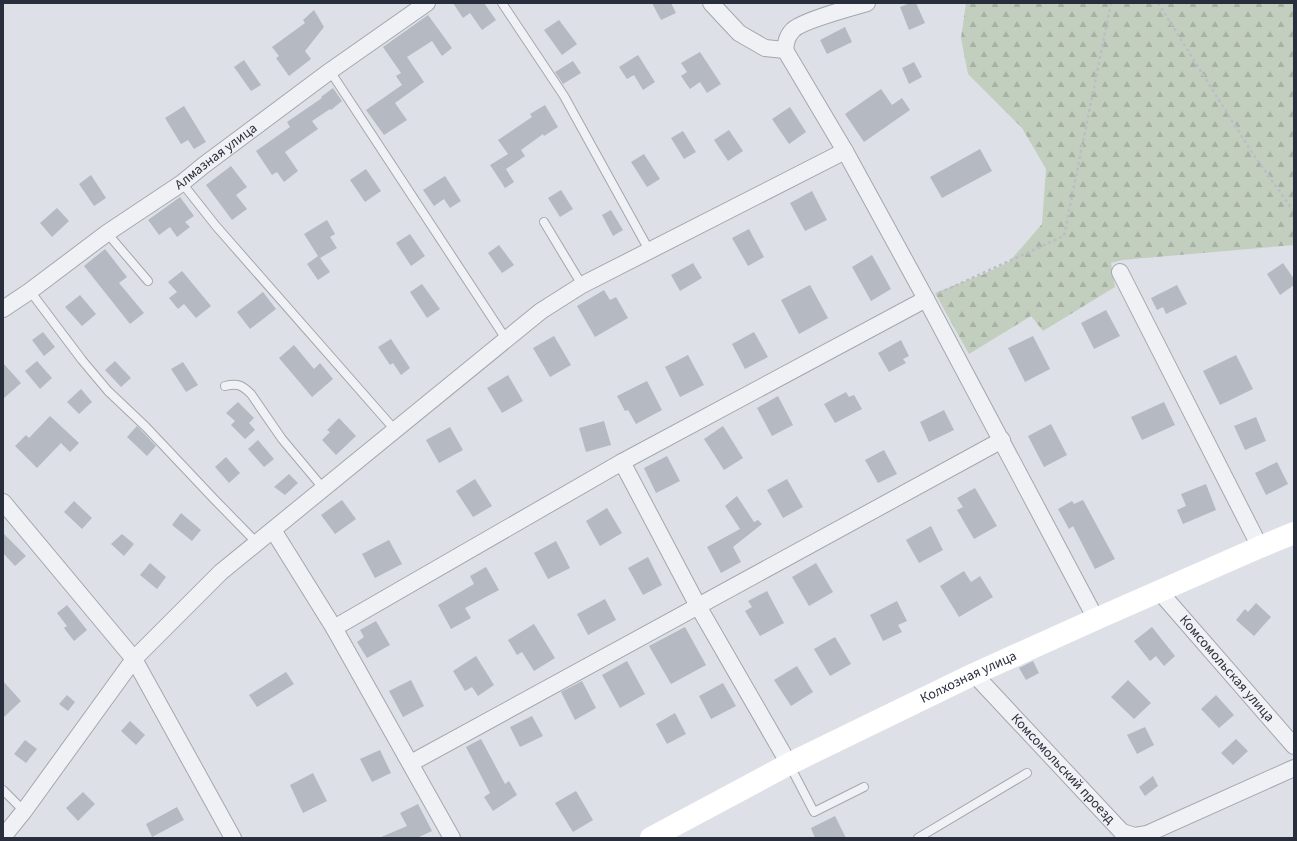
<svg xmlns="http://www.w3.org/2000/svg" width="1297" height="841" font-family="'Source Sans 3',sans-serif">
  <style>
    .forest { fill: url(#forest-firs) }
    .building { fill: #b5b9c2 }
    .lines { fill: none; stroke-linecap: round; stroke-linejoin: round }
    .lane-casing { stroke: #a3a7af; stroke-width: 10 }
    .street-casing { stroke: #a3a7af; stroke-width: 18 }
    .path { stroke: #bcbec5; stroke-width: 2.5; stroke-dasharray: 3 3; stroke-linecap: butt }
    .lane { stroke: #f0f1f5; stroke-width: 8 }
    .street { stroke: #f0f1f5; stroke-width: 16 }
    .secondary { stroke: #fff; stroke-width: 22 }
    .labels { text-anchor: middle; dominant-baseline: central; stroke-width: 4; stroke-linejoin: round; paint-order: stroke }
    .street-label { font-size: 14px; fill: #282e3b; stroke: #edeff4 }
  </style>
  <defs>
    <pattern id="forest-firs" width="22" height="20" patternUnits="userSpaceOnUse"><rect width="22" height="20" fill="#c2cfbf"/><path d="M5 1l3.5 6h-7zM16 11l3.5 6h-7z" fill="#a7b2a5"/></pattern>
  </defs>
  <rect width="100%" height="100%" fill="#dde0e6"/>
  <polygon class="forest" points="966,3 1294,3 1294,245 1122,260 1111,263 1115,287 1043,331 1031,316 969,354 935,293 984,274 1009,262 1042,224 1046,169 1022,128 968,74 961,38"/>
  <g class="building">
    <polygon points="453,3 484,3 496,20 482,30 470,13 463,18"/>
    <polygon points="652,3 671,3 676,13 661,20"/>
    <polygon points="910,3 916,3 925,23 909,30 900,7"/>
    <polygon points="314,10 324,27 305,51 311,59 289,76 276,58 279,56 272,47 305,23 303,20"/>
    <polygon points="428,15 452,48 442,56 432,41 407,57 424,82 395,103 407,120 384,135 366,110 402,85 396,76 401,73 383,47"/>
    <polygon points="559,20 577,44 562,55 544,30"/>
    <polygon points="845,27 852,42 827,54 820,40"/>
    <polygon points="700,52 721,84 707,93 700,82 690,89 681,76 687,72 681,63"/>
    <polygon points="638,55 655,82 643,90 634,75 627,79 619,67"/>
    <polygon points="244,60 261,85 251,91 234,67"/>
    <polygon points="573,61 581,73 563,84 555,72"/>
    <polygon points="914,62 922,77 909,84 902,68"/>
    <polygon points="333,88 342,101 331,110 330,109 312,121 318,129 285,152 298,171 284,182 277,172 272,175 256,151 290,127 287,122 322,98 321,97"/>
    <polygon points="881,89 892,105 902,98 910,110 864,142 845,114"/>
    <polygon points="545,105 558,127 544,136 543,134 521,150 525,156 506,169 514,182 505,188 490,165 508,154 498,140 532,117 530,114"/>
    <polygon points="184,106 206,142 194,149 188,140 181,144 165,118"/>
    <polygon points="790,107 806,132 789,144 772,119"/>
    <polygon points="729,130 743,151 728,161 714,140"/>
    <polygon points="683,131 696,152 684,159 671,138"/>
    <polygon points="980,149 992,171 942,198 930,177"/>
    <polygon points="644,154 660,179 647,187 631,162"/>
    <polygon points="231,166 247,187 236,195 247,209 232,220 206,185"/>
    <polygon points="366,169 381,191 365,202 350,180"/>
    <polygon points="91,175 106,198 94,206 79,184"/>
    <polygon points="445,176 461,201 450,208 444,199 434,206 423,190"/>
    <polygon points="561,190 573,209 560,217 548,198"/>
    <polygon points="812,191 827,220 805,231 790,203"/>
    <polygon points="180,197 194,216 185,222 190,227 177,237 170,227 159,235 148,220"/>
    <polygon points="57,208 69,221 52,237 40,223"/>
    <polygon points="611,210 623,230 613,236 602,215"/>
    <polygon points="327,220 335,234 330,237 337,248 320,258 330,272 318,280 307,264 318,256 304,234"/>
    <polygon points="749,229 764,257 748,266 732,238"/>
    <polygon points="410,234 425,256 411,266 396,243"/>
    <polygon points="499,245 514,265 502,273 488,253"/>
    <polygon points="105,249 127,277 119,283 144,313 130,324 84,266"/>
    <polygon points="872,255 891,289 871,301 852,267"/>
    <polygon points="693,263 702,278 680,291 671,275"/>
    <polygon points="1283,263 1294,279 1294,285 1280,295 1267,274"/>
    <polygon points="182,271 211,306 196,318 184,304 178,309 169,298 177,292 168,282"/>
    <polygon points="422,284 440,309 427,318 410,292"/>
    <polygon points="810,285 828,318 799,334 781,300"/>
    <polygon points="1177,285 1187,304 1166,314 1163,307 1157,310 1151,298"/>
    <polygon points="604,290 610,300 616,297 628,318 595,337 577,306"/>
    <polygon points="263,292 276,309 250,329 237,312"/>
    <polygon points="80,295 96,314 82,326 65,307"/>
    <polygon points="1106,310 1120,336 1094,349 1081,323"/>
    <polygon points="43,332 55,347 44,356 32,340"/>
    <polygon points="754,332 768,357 745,369 732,344"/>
    <polygon points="554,336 571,365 550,377 533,348"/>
    <polygon points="1033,336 1050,369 1025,382 1008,348"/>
    <polygon points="391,339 410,368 401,375 393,363 390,365 378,347"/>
    <polygon points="901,340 909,356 903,359 906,363 889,372 878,353"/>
    <polygon points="294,345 314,369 320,363 333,379 312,397 279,358"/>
    <polygon points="688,355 704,385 680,397 665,367"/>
    <polygon points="1236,355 1253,389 1220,405 1203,371"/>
    <polygon points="37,361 52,378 40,389 25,371"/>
    <polygon points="115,361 131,378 121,387 105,370"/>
    <polygon points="183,362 198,385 186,392 171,369"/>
    <polygon points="3,363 21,383 3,399"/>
    <polygon points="508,375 523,401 502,413 487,388"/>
    <polygon points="647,381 662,410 636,424 628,410 625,411 617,396"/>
    <polygon points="81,389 92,402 79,414 67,402"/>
    <polygon points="846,392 849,397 854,395 862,409 835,423 824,404"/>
    <polygon points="778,396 793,425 772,436 757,408"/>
    <polygon points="238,402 254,418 249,423 255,430 245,439 231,425 235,421 226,413"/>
    <polygon points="1164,402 1175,425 1142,440 1131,417"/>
    <polygon points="944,410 954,430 929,442 920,422"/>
    <polygon points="50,416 79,443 70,452 61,443 37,468 15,446 26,435 29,438"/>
    <polygon points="1256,417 1266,441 1245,450 1234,426"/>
    <polygon points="339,418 356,436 336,455 322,440 330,432 327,430"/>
    <polygon points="604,421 611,445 586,452 579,428"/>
    <polygon points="1051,424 1067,455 1044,467 1028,436"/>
    <polygon points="137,426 156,446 147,456 127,437"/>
    <polygon points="723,426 743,458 724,470 704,439"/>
    <polygon points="450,427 463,450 439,463 426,440"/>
    <polygon points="258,440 274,459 264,467 248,449"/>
    <polygon points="884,450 897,474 878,483 865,460"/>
    <polygon points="667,456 680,481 656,493 644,468"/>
    <polygon points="226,457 240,473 229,483 215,467"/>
    <polygon points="1277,462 1288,484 1266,495 1255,473"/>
    <polygon points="289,474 298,483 285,495 274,487"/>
    <polygon points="475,479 492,506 473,517 456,491"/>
    <polygon points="787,479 803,507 783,518 767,490"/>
    <polygon points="1206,484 1216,510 1183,524 1177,510 1186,506 1181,494"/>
    <polygon points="975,488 997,526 974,539 957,510 963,507 957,498"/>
    <polygon points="737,496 754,522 758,520 762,524 733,547 741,562 721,573 707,547 740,529 725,506"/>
    <polygon points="342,500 356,519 335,534 321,515"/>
    <polygon points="1083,500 1115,559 1095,569 1073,526 1069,529 1058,509 1072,501 1074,504"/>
    <polygon points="74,501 92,518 82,529 64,512"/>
    <polygon points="607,508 622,533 600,546 586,521"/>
    <polygon points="181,513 201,530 192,541 172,525"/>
    <polygon points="931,526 943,550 919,563 906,540"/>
    <polygon points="3,533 26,556 15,566 3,553"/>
    <polygon points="122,534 134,544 124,556 111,544"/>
    <polygon points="389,540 402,564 375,578 362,554"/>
    <polygon points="556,541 570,568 548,579 534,553"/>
    <polygon points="648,557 662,585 643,595 628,568"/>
    <polygon points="150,563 166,577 157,589 140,575"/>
    <polygon points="816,563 833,592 809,606 792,577"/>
    <polygon points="486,567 499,590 465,608 471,618 451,629 438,605 474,584 470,576"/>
    <polygon points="964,571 971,582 980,576 993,597 959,617 940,586"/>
    <polygon points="767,591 784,623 760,636 745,611 752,607 748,601"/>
    <polygon points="605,599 616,620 588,635 577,614"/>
    <polygon points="897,601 907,621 898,625 902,632 883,641 870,615"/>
    <polygon points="1256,603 1271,617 1254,636 1236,620 1245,609 1248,612"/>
    <polygon points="67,605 87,630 74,641 64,628 67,626 57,613"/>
    <polygon points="376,621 390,645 367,658 357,642 364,637 360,630"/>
    <polygon points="534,624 555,658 534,671 522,652 517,655 508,640"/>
    <polygon points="685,627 706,665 671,684 649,646"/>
    <polygon points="1152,627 1175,656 1164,666 1156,656 1150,661 1134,641"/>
    <polygon points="835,637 851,664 830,676 814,649"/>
    <polygon points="476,656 494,685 478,696 472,687 465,691 453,671"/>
    <polygon points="627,661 645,694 620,708 602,675"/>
    <polygon points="1033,661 1039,673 1026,680 1019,668"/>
    <polygon points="797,666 813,692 791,706 774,680"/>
    <polygon points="286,672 294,684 257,707 249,695"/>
    <polygon points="411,680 424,706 403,717 389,691"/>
    <polygon points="1128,680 1151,703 1134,719 1111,697"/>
    <polygon points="3,681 21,701 3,718"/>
    <polygon points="582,681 596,708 575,720 561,692"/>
    <polygon points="723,683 736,706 711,719 699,696"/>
    <polygon points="67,695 75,702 68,711 59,704"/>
    <polygon points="1216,695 1234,715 1219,728 1201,709"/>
    <polygon points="675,713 686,734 667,744 656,724"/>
    <polygon points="532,716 543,736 520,747 510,727"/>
    <polygon points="130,721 145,735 136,745 121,731"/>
    <polygon points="1145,727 1154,745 1137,754 1127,735"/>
    <polygon points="481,739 505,784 509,781 517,795 493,811 484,797 490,793 466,747"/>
    <polygon points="1236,739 1248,751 1233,765 1221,753"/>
    <polygon points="25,740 37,749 26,763 14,754"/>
    <polygon points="380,750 391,773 372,782 360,759"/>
    <polygon points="313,773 327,801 303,813 290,785"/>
    <polygon points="1153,776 1158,786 1145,796 1139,787"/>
    <polygon points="576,791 593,820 573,832 555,803"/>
    <polygon points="83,792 95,804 78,821 66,808"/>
    <polygon points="418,804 432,831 417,838 379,838 407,826 400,813"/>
    <polygon points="177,807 184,820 152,837 146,824"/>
    <polygon points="835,816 846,838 815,838 811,828"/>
  </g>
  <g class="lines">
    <defs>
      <g id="lane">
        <polyline points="502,3 564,96 649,250"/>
        <polyline points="330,71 506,339"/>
        <polyline points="182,183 216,226 395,430"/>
        <polyline points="544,222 582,285"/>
        <polyline points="107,233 148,281"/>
        <polyline points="30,291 82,360 108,391 146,427 214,499 257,543"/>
        <path d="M225,386C238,383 242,385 251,394L282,439L323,488"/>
        <polyline points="789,764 814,812 864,787"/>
        <polyline points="3,790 24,811"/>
        <polyline points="918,838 1027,773"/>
      </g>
      <g id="street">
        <path d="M785,50C786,42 787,36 793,30C801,21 853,7 867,3"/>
        <polyline points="845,151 926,299 1096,619"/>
        <polyline points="1120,272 1260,547"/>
        <path id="s1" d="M3,309L30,291L107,233L182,183L204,165L330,71L427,3"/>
        <polyline points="622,462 698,606 789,764"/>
        <polyline points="3,502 134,659 233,838"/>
        <polyline points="273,530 334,628 452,838"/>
        <path id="s2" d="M1159,591L1294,746"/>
        <polyline points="334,628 622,462 926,299"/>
        <path id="s3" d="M974,674L1122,832L1135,836L1147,834L1294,768"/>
        <polyline points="411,763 1002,440"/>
        <polyline points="3,837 24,811 134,659 221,572 541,311 582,285 845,151 785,50 765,48 739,33 711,3"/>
      </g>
    </defs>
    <use href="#lane" class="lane-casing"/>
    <use href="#street" class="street-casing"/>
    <g class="path">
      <polyline points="1158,3 1251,151 1294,212"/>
      <polyline points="939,293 1064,236 1111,3"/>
    </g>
    <use href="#lane" class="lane"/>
    <use href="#street" class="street"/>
    <path class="secondary" id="s4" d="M651,838L789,764L974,674L1096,619L1260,547L1294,533"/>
  </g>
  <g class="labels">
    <g class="street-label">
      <text stroke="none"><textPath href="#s1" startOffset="262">Алмазная улица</textPath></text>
      <text stroke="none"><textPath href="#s2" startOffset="103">Комсомольская улица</textPath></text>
      <text stroke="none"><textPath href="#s4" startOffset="356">Колхозная улица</textPath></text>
      <text stroke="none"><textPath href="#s3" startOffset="130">Комсомольский проезд</textPath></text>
    </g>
  </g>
  <rect width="1297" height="841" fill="none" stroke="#282e3b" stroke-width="8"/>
</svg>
